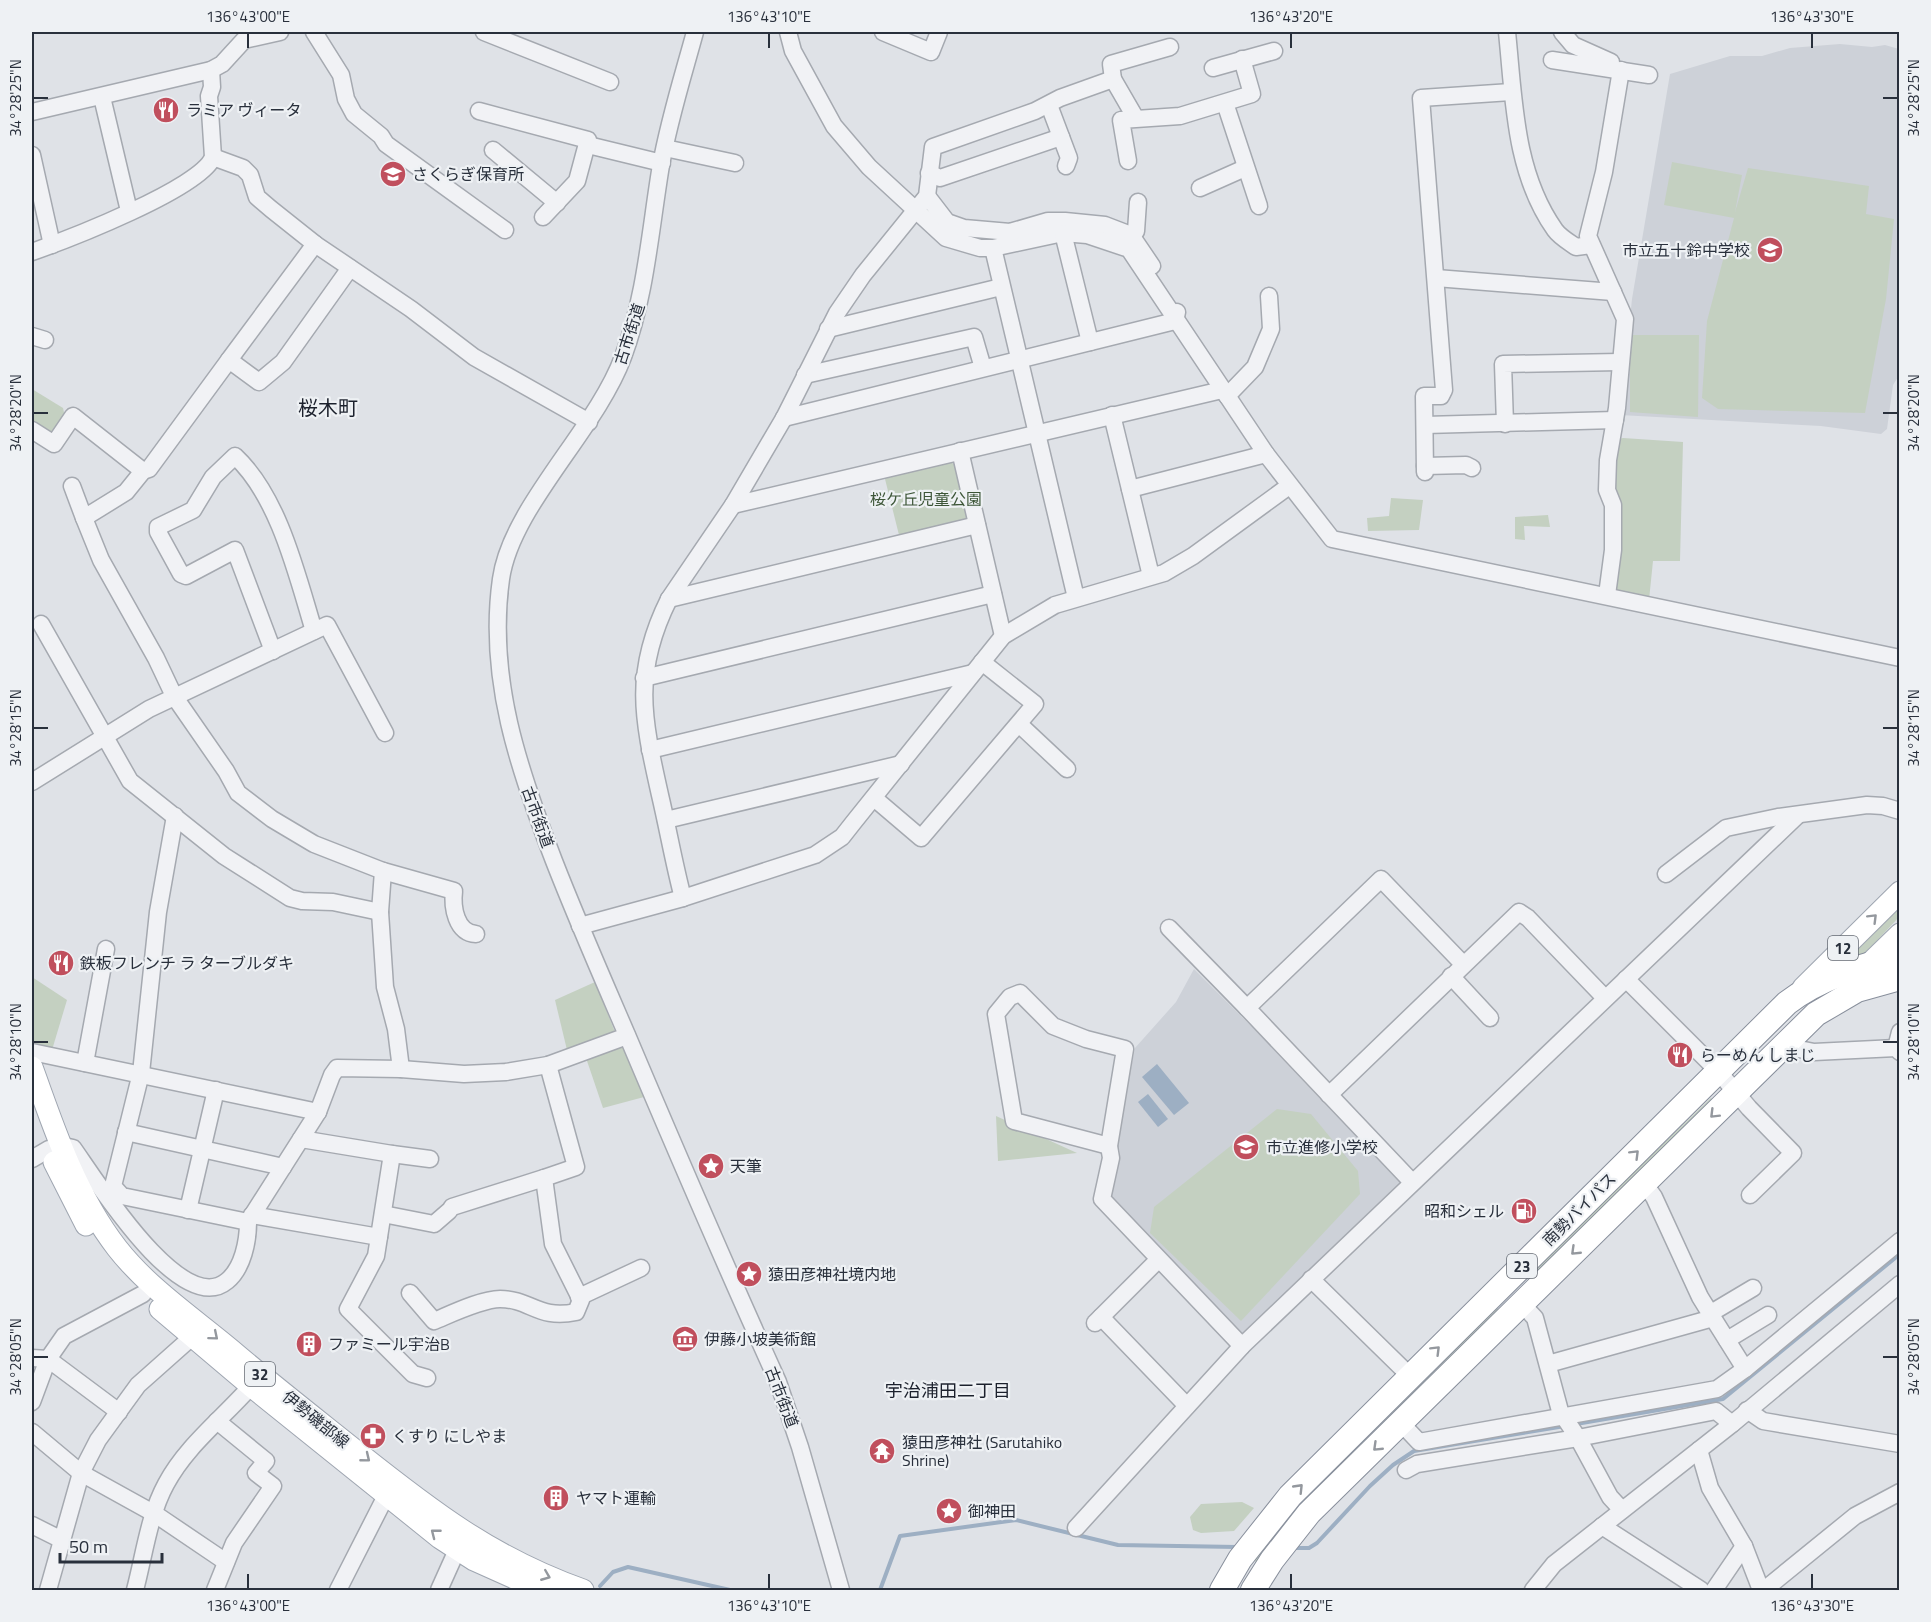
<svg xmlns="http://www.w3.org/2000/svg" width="1931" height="1622" font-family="'Titillium Web','Noto Sans JP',sans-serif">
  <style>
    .built { fill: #cdd1d8 }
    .green { fill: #c4d0c1 }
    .water { fill: #9dafc3 }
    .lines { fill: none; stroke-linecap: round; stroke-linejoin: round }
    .stream { stroke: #9dafc3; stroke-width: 4 }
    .minor-casing { stroke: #a5a9b0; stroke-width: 19 }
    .major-casing { stroke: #9fa6b1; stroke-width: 23 }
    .highway-casing { stroke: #888f9c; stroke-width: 26 }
    .minor { stroke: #f1f2f5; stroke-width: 16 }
    .major { stroke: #fff; stroke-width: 21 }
    .highway { stroke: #fff; stroke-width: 24 }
    .oneway { stroke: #94989e }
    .ticks { fill: none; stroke: #29303c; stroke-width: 2 }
    .labels { text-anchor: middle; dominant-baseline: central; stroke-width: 4.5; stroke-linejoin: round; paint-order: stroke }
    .shield { fill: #eef1f4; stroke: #646a73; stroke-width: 1.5 }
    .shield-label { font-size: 15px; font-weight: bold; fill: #29303c }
    .poi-label { font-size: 16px; fill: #29303c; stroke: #eef1f4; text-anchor: start }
    .street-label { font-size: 16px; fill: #29303c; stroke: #eef1f4 }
    .park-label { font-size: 16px; fill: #3d5638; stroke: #eef1f4 }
    .neighbourhood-label { font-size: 18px; fill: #1c212d; stroke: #eef1f4 }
    .quarter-label { font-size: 20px; fill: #1c212d; stroke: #eef1f4 }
    .neatline { fill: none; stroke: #29303c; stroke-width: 2 }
    .ticks-label { font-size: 15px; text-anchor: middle; fill: #29303c }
  </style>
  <rect width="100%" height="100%" fill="#dfe2e7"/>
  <g class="built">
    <polygon points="1840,44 1872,47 1885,45 1899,49 1900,374 1893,385 1887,429 1881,434 1821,426 1620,415 1632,299 1670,74 1730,56 1762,56 1790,48"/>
    <polygon points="1194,969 1399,1174 1402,1185 1246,1334 1237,1334 1110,1202 1120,1158 1118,1135 1135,1048 1176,1002"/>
  </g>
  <g class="green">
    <polygon points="1672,162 1742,175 1735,212 1748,168 1869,186 1866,214 1894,219 1886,299 1865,413 1718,409 1702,398 1707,321 1734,218 1664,205"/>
    <polygon points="1630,335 1699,335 1698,417 1630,412"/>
    <polygon points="32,389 63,408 65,417 56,433 47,435 32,425"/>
    <polygon points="1623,438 1683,442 1680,561 1653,561 1649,600 1615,593 1611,490 1619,439"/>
    <polygon points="948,460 955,465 967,518 964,522 900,539 884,475"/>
    <polygon points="1391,498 1423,500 1419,530 1368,531 1367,518 1389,516"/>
    <polygon points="1548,515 1550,527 1524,526 1525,540 1515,539 1515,517"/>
    <polygon points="1899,908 1899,917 1859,960 1853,954"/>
    <polygon points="32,977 67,1000 52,1050 34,1047 32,1041"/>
    <polygon points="595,982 615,1032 567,1050 555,1000"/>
    <polygon points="622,1045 644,1097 603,1108 585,1055"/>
    <polygon points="1711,1098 1713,1100 1532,1280 1529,1280 1528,1274"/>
    <polygon points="1277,1109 1311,1114 1358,1171 1360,1194 1241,1321 1150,1233 1154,1207"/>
    <polygon points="996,1116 1077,1153 998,1161"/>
    <polygon points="1497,1308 1499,1310 1257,1562 1254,1561 1295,1506"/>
    <polygon points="1242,1502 1254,1508 1234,1531 1201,1533 1193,1530 1190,1517 1201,1504"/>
  </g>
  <g class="water">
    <polygon points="1157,1064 1189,1103 1174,1115 1142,1077"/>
    <polygon points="1148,1094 1168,1119 1158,1127 1138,1102"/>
  </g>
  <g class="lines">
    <g class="stream">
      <polyline points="1576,1424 1723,1399 1900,1254"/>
      <polyline points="1293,1548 1309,1548 1317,1543 1370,1486 1393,1465 1414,1451 1565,1426"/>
      <polyline points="600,1586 613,1572 628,1567 730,1590"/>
      <polyline points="880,1590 900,1536 1016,1520 1118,1545 1237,1547"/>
    </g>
    <defs>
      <g id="minor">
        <polyline points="314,32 341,75 346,99 354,114 381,136 386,144 505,230"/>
        <polyline points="484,32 610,82"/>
        <path d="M695,32C683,76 669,120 661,165C650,231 646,295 623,357C596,430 511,507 501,579C487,678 519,770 554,861C577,920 602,977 627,1035C676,1151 726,1267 778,1382L800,1447L841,1590"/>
        <polyline points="788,32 793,51 834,126 869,167 946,238 980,248 993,248 1063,233 1087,235 1129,249 1266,454 1332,539 1900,658"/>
        <polyline points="883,32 931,52 939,32"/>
        <path d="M1507,32C1514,99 1514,172 1555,230C1560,237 1569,242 1576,247L1591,245"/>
        <polyline points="1562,32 1573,45 1611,62"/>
        <polyline points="1552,60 1649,75"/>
        <polyline points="1213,68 1274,51"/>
        <polyline points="102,97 129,211"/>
        <polyline points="1225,103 1259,206"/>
        <polyline points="1049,105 1069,158 1066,166"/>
        <polyline points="479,111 588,140 577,181 543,217"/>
        <polyline points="32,112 211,70 222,64 244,40 280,32"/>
        <polyline points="1135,117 1113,79 1111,64 1170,47"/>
        <polyline points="588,145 662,163"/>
        <polyline points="665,148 735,163"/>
        <polyline points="493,150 557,203"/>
        <polyline points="32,155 52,245"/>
        <polyline points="213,157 243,168 250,175 257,197 271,209 315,244 411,309 474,357 589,422"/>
        <polyline points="1128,161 1121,120 1180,116 1252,94 1242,59"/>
        <polyline points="929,173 940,178 1061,137"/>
        <polyline points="1200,188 1245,168"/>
        <polyline points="927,196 947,222 964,228 1010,232 1048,221 1065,221 1105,225 1131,235 1152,266"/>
        <polyline points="1063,233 1090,342"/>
        <polyline points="1132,236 1136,231 1138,202"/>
        <polyline points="993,248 1076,598"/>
        <path d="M32,252C66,240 202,188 213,157L209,96L212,87L211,70"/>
        <polyline points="350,268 283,362 259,382 229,360 149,469 143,471 126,492 84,518 101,560 156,658 174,696 226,771 238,793 272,819 314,844 383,871 380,912 385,987 396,1029 401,1069"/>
        <polyline points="1436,278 1613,292"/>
        <polyline points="828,329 1001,287"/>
        <polyline points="32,336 45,340"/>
        <polyline points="229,360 315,244"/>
        <polyline points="805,375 974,337 983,368"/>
        <polyline points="1227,396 1255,367 1271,329 1269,296"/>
        <polyline points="1112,415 1151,576"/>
        <polyline points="784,418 1175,321 1177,312"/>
        <polyline points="1505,424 1503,364 1620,362"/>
        <polyline points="1425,425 1615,420"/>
        <polyline points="32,430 54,444 73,416 143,471"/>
        <polyline points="960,451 1003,636"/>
        <polyline points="1425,466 1466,465 1472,468"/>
        <polyline points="1425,472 1424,396 1441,396 1444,390 1421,98 1511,92"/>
        <polyline points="72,486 84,518"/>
        <polyline points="1130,489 1266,454"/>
        <polyline points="733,505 1222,390"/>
        <polyline points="1607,595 1613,550 1613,505 1607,490 1608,460 1617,408 1625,319 1588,236 1604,172 1621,70"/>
        <polyline points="669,599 977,525"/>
        <polyline points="41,624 130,781 224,856 290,898 302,901 333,902 380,912"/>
        <path d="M273,651L235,550L186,576L181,574L158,532V527L193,510L213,477L235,456C279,497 297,575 314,631"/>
        <polyline points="644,678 993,594"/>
        <polyline points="1019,724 1067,769"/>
        <polyline points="650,750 973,673"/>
        <polyline points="32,782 149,709 327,625 385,733"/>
        <polyline points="874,798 921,838 1035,704 982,662"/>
        <polyline points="175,816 158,912 141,1073 113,1186 122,1196 248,1222"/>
        <polyline points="666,820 901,764"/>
        <path d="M383,871L454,891C452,907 456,933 476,934"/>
        <polyline points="1666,874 1726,828 1778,817 1867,805 1883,806 1900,811"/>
        <path d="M683,898C674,864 668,829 660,795C643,719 632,673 669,599L733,505L784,418L837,313L863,275L927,196L933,147L1035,111L1060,98L1113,79"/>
        <polyline points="580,926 683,898 815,855 842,837 853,823 1003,636 1055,605 1164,573 1193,556 1289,486"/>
        <polyline points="1169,928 1247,1008"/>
        <polyline points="1451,976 1490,1018"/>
        <polyline points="1626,979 1718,1071 1749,1108 1793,1153 1750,1195"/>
        <polygon points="1020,993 1053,1026 1086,1039 1125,1049 1109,1146 1014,1121 996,1014 1010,997"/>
        <polyline points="1784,1046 1814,1052 1896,1048 1900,1052"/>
        <polyline points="1896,1048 1900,1032"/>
        <polyline points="32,1052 318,1112"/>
        <polyline points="85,1063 106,949"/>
        <polyline points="1329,1095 1519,912 1528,918 1605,998"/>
        <polyline points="126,1132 283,1167"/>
        <polyline points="301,1139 392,1154 376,1256 348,1309 413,1374 427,1378"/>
        <path d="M59,1145L73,1148C94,1177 181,1319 227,1281C243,1268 248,1241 248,1222L318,1112L332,1075L337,1068L401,1069L464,1074L506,1072L548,1065L627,1036"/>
        <polyline points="1109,1146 1111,1158 1102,1199 1242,1346"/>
        <polyline points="392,1154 430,1159"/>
        <polyline points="32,1159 49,1149"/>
        <polyline points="1412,1182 1247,1008 1381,879 1463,964"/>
        <polyline points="452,1207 544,1178"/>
        <polyline points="188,1210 216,1090"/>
        <polyline points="383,1214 434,1224 449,1211"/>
        <polyline points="252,1215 379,1237"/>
        <polyline points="1311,1279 1410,1376"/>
        <path d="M410,1293L434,1321C451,1314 482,1299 500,1299C531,1299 538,1320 576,1312L581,1300L553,1244L544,1178L576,1167L548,1065"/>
        <polyline points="579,1297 641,1268"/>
        <polyline points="1521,1303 1535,1318 1560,1411 1578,1438 1610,1497 1622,1510"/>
        <polyline points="1711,1313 1753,1288"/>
        <polyline points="1101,1317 1187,1406"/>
        <polyline points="1713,1318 1745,1369"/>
        <polyline points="1095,1323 1158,1260"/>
        <polyline points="1727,1340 1768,1315"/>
        <polyline points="32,1358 48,1359 119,1412"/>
        <polyline points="1548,1364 1713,1318 1700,1297 1654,1197 1644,1183"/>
        <polyline points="32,1402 48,1359 64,1336 143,1294"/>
        <polyline points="1747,1410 1763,1421 1900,1444"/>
        <polyline points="1401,1423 1419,1442 1717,1389 1745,1369 1900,1241"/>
        <polyline points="32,1432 81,1473 155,1514 226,1562"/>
        <polyline points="1699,1450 1710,1488 1744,1546 1761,1590"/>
        <polyline points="1406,1470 1417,1464 1578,1438 1716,1411 1732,1424"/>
        <polyline points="32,1525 62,1540"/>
        <polyline points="1602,1526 1701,1590"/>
        <polyline points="1076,1528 1242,1346 1797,816"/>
        <polyline points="48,1590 81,1473 98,1440 138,1385 192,1337"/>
        <path d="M135,1590C144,1556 149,1515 166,1484C186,1446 223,1418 251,1386"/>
        <polyline points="215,1590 234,1543 273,1486 256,1473 266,1461 217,1421"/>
        <polyline points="338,1590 392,1484"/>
        <polyline points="439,1590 457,1550"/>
        <polyline points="1533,1590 1554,1564 1732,1424 1900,1284"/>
        <polyline points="1714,1590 1744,1546"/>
        <polyline points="1764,1590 1855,1516 1900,1492"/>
      </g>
      <g id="major">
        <polyline points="1866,967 1900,934"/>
        <polyline points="1803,988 1900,892"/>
        <path d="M32,1067C54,1129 76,1195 117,1248C149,1289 196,1320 236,1354C275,1387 316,1419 356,1451C430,1510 492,1558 583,1590"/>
        <polyline points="54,1162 86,1225"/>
        <polyline points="160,1309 251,1386 440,1538 474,1560 541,1590"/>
      </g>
      <g id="highway">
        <path d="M1222,1590L1240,1559L1290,1496L1787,1003C1821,977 1859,967 1900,956"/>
        <polyline points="1253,1590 1272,1560 1309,1513 1816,1014 1857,990 1900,978"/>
      </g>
    </defs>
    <use href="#minor" class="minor-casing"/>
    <use href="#major" class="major-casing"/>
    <use href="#highway" class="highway-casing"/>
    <use href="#minor" class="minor"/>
    <use href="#major" class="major"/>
    <use href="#highway" class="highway"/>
  </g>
  <defs><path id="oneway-chevron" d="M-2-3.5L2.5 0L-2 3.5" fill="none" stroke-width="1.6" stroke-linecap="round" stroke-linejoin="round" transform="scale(1.5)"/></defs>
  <g class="oneway">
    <use href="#oneway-chevron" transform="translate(1873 918) rotate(-45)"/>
    <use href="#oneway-chevron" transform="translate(1714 1114) rotate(135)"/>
    <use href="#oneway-chevron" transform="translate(1635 1154) rotate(-45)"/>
    <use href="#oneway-chevron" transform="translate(1575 1251) rotate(136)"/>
    <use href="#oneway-chevron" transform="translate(214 1336) rotate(40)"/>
    <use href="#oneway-chevron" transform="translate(1436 1350) rotate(-45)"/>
    <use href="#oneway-chevron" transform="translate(1377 1447) rotate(136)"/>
    <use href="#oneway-chevron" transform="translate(366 1458) rotate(39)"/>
    <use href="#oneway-chevron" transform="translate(1299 1488) rotate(-46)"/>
    <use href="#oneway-chevron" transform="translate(435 1533) rotate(-142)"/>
    <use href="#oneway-chevron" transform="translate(546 1576) rotate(22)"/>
  </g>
  <path class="ticks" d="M248,33V48M769,33V48M1291,33V48M1812,33V48M33,98H48M1883,98H1898M33,413H48M1883,413H1898M33,728H48M1883,728H1898M33,1042H48M1883,1042H1898M33,1357H48M1883,1357H1898M248,1574V1589M769,1574V1589M1291,1574V1589M1812,1574V1589"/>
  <defs>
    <symbol id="restaurant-disc" viewBox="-11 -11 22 22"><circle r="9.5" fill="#c04f5d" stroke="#eef1f4"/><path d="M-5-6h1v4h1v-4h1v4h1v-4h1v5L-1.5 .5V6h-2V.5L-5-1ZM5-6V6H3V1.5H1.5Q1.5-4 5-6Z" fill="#fff"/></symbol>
    <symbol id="school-disc" viewBox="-11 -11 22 22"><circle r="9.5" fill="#c04f5d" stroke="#eef1f4"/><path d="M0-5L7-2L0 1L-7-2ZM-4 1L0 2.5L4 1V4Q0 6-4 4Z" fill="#fff"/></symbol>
    <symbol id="sight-disc" viewBox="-11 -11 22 22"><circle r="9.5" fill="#c04f5d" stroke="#eef1f4"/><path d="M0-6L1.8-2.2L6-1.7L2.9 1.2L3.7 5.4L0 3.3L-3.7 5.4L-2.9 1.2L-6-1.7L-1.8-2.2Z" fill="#fff"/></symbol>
    <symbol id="fuel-disc" viewBox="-11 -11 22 22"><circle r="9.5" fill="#c04f5d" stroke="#eef1f4"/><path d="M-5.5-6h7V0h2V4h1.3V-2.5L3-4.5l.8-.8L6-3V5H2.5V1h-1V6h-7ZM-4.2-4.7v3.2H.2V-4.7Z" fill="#fff"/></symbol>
    <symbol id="museum-disc" viewBox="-11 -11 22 22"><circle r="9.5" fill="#c04f5d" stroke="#eef1f4"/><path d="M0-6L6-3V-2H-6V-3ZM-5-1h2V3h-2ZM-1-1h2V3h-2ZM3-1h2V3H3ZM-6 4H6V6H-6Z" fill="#fff"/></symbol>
    <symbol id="building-disc" viewBox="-11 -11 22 22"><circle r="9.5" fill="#c04f5d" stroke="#eef1f4"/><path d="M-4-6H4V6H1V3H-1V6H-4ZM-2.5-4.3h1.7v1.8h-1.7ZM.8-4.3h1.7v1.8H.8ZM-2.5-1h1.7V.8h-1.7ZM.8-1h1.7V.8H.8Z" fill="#fff"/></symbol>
    <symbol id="pharmacy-disc" viewBox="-11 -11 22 22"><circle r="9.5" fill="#c04f5d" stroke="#eef1f4"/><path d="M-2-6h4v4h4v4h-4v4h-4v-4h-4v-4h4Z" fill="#fff"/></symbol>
    <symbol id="temple-disc" viewBox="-11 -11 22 22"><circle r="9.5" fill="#c04f5d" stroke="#eef1f4"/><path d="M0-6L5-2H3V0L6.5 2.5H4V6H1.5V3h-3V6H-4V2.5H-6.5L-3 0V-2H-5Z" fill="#fff"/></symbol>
  </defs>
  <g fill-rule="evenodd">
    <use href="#restaurant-disc" x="151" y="95" width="30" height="30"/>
    <use href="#school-disc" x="378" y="159" width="30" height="30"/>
    <use href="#school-disc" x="1755" y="235" width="30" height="30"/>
    <use href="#restaurant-disc" x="46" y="948" width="30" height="30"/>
    <use href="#restaurant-disc" x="1665" y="1040" width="30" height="30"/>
    <use href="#school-disc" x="1231" y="1132" width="30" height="30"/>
    <use href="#sight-disc" x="696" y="1151" width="30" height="30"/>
    <use href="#fuel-disc" x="1509" y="1196" width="30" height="30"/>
    <use href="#sight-disc" x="734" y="1259" width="30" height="30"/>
    <use href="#museum-disc" x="670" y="1324" width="30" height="30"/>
    <use href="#building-disc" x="294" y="1329" width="30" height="30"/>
    <use href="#pharmacy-disc" x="358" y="1421" width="30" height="30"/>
    <use href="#temple-disc" x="867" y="1436" width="30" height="30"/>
    <use href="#building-disc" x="541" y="1483" width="30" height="30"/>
    <use href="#sight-disc" x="934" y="1496" width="30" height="30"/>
  </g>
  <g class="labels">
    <g class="shield">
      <rect x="1828" y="936" width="30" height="24" rx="4.5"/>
      <rect x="1507" y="1254" width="30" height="24" rx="4.5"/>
      <rect x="245" y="1362" width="30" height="24" rx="4.5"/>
    </g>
    <g class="shield-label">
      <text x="1843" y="948">12</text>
      <text x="1522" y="1266">23</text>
      <text x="260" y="1374">32</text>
    </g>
    <g class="poi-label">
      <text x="186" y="110">ラミア ヴィータ</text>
      <text x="412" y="174">さくらぎ保育所</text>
      <text x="1750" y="250" text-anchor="end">市立五十鈴中学校</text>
      <text x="80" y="963">鉄板フレンチ ラ ターブルダキ</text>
      <text x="1700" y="1055">らーめん しまじ</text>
      <text x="1266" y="1147">市立進修小学校</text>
      <text x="730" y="1166">天筆</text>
      <text x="1504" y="1211" text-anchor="end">昭和シェル</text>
      <text x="768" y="1274">猿田彦神社境内地</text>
      <text x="704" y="1339">伊藤小坡美術館</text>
      <text x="328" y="1344">ファミール宇治B</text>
      <text x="392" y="1436">くすり にしやま</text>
      <text x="902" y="1442">猿田彦神社 (Sarutahiko<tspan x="902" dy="18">Shrine)</tspan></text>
      <text x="576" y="1498">ヤマト運輸</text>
      <text x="968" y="1511">御神田</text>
    </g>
    <g class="street-label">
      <text transform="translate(629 334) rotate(-72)">古市街道</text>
      <text transform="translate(538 817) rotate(70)">古市街道</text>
      <text transform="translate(1579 1209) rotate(-45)">南勢バイパス</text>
      <text transform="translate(782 1397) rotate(69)">古市街道</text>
      <text transform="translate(316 1419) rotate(39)">伊勢磯部線</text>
    </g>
    <g class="park-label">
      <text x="926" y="499">桜ケ丘児童公園</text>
    </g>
    <g class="neighbourhood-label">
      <text x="948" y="1390">宇治浦田二丁目</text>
    </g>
    <g class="quarter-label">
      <text x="328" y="407">桜木町</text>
    </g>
  </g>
  <rect width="1931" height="1622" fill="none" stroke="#eef1f4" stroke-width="66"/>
  <path d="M60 1553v9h102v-9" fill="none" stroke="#29303c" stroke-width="3"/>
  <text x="69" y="1553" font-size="18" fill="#29303c" stroke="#eef1f4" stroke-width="4.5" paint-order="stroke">50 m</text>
  <rect x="33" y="33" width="1865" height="1556" class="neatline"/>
  <g class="ticks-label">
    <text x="248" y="22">136°43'00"E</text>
    <text x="769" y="22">136°43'10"E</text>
    <text x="1291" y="22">136°43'20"E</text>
    <text x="1812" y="22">136°43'30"E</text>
    <text transform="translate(16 98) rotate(-90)" y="5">34°28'25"N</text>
    <text transform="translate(1914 98) rotate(-90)" y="5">34°28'25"N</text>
    <text transform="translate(16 413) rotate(-90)" y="5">34°28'20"N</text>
    <text transform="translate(1914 413) rotate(-90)" y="5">34°28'20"N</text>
    <text transform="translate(16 728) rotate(-90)" y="5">34°28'15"N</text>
    <text transform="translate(1914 728) rotate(-90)" y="5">34°28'15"N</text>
    <text transform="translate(16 1042) rotate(-90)" y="5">34°28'10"N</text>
    <text transform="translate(1914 1042) rotate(-90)" y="5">34°28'10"N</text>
    <text transform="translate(16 1357) rotate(-90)" y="5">34°28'05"N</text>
    <text transform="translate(1914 1357) rotate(-90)" y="5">34°28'05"N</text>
    <text x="248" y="1611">136°43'00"E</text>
    <text x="769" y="1611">136°43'10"E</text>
    <text x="1291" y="1611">136°43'20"E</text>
    <text x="1812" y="1611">136°43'30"E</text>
  </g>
</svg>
